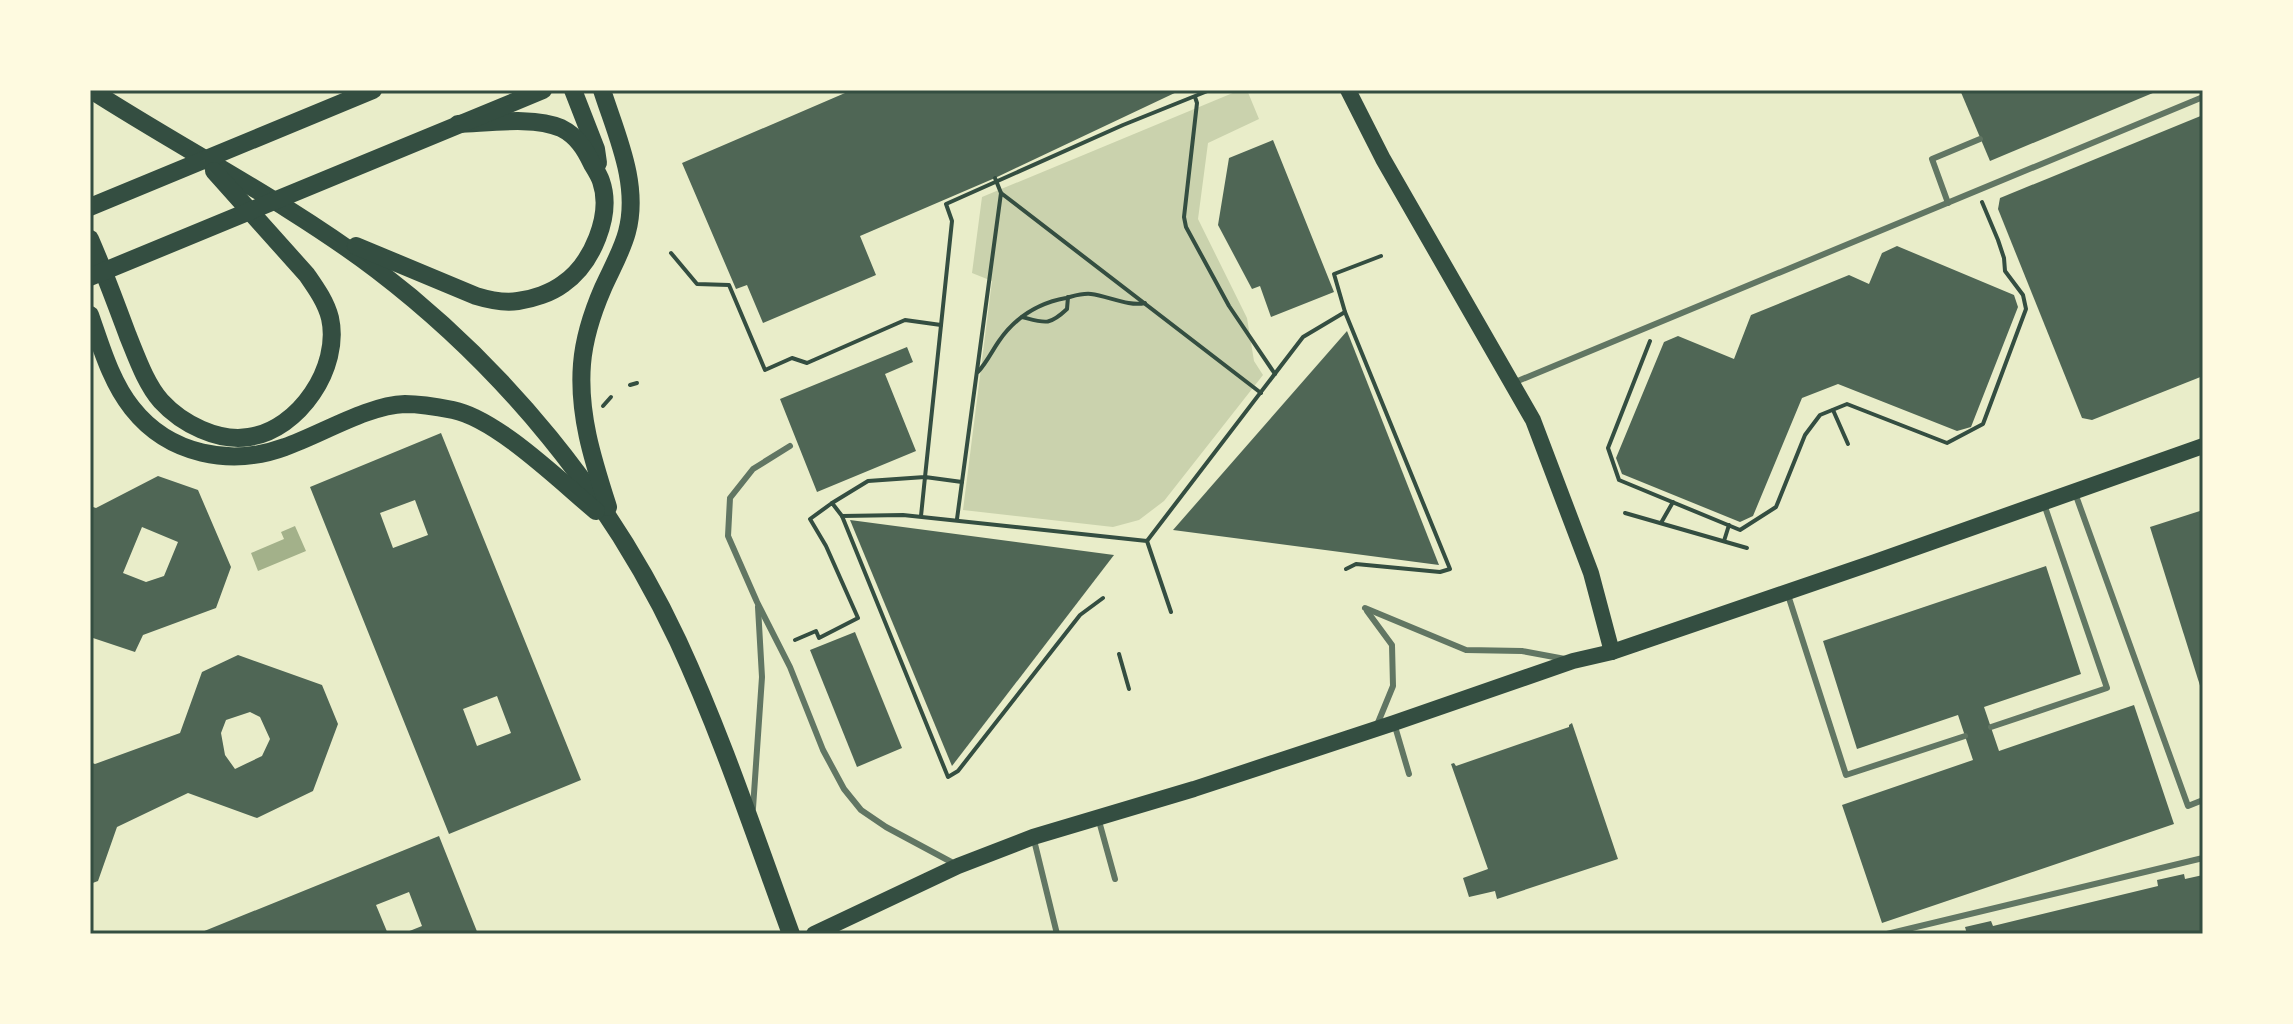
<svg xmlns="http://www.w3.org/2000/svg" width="2293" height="1024" font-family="Jost,sans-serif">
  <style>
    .green { fill: #cad2ad }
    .water { fill: #a3b18a }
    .building { fill: #4f6655; fill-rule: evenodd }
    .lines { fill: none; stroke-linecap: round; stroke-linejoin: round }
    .path { stroke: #344e41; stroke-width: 4 }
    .service { stroke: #617663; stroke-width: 6 }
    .secondary { stroke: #344e41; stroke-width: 16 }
    .primary { stroke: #344e41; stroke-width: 18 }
    .neatline { fill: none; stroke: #344e41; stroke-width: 3 }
  </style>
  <rect width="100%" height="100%" fill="#e9edc9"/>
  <polygon class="green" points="1240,90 1247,90 1259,119 1208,143 1198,219 1247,318 1254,361 1263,375 1164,501 1139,520 1113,527 963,510 992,281 972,273 982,197"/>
  <polygon class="water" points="295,526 306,551 258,571 251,553 284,539 281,532"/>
  <g class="building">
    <polygon points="852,90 1181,90 995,178 860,236 876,275 763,323 747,285 736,289 682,163"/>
    <polygon points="1960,90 2160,90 1990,161"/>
    <polygon points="2203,115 2203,376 2092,420 2082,418 1998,209 2000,198"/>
    <polygon points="1273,140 1334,292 1271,317 1260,286 1252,289 1218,225 1229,158"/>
    <polygon points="1897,246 2014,295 2018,307 1971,427 1957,431 1838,384 1802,398 1753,516 1740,522 1622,474 1616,458 1664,342 1678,336 1734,359 1751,315 1849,275 1869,284 1882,253"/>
    <polygon points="1347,331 1439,565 1173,530"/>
    <polygon points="907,347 913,362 885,374 916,451 817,492 780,399"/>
    <path d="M441,433L581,780L449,834L310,487ZM415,500L428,535L393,548L380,513ZM497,696L511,733L477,746L463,709Z"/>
    <path d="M158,476L198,490L231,567L216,608L143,635L135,652L90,637L92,616L90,611V506L96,508ZM142,527L178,542L164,576L146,582L123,573Z"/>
    <polygon points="2203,510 2203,692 2202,692 2150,527"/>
    <polygon points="850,520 1114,555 952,766"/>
    <polygon points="2046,566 2081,674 1984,707 1999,751 2134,705 2174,824 1882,923 1842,805 1973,760 1958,715 1857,749 1823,641"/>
    <polygon points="855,632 902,748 857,767 810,650"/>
    <path d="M238,655L322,685L338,724L313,791L257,818L188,793L117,827L98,881L90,884V762L95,764L180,733L202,672ZM250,712L260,717L270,739L262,756L235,769L225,755L221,733L226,720Z"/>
    <polygon points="1572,723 1618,859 1497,899 1495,891 1469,897 1463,878 1488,869 1451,764 1454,763 1456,766 1569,727 1569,725"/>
    <polygon points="439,836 478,934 402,934 422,926 409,892 376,905 388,934 197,934"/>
    <polygon points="2184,874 2185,879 2203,875 2203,934 1967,934 1965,927 1991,921 1993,926 2158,886 2157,880"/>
  </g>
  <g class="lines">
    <g class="path">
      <polyline points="1195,97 1197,103 1184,217 1186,227 1229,306 1275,374"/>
      <polyline points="995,178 1001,193"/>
      <polyline points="671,253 697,284 729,285 765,370 792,358 807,363 905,320 941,325"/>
      <path d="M1022,317C1045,323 1049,326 1067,309L1068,297"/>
      <polyline points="1650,341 1608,448 1619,480 1740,530 1776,507 1805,435 1820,415 1847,404 1947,443 1983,424 2026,309 2023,295 2005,271 2004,258 1998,240 1982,202"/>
      <path d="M978,372C987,362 992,351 999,341C1015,318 1038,303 1066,298C1074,296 1082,293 1091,294C1108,296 1129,307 1145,303"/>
      <polyline points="630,385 637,383"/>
      <polyline points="603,406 611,397"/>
      <polyline points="1833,410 1848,444"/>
      <polyline points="832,503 868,481 925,477 952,221 946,204 1123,125 1210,90"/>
      <polyline points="1625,513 1747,548"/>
      <polyline points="921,516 925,477 962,482"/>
      <polyline points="957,519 1001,193 1261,393"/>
      <polyline points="1661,523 1673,502"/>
      <polyline points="1147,541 1303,337 1345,312"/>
      <polyline points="1724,541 1729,525"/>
      <polyline points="1346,569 1356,564 1440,572 1450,569 1345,312 1334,274 1381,256"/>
      <polyline points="1103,598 1080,615 958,771 948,777 842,516 903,515 1147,541 1171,612"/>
      <polyline points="795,640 816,631 819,638 858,618 826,546 810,519 832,503 842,516"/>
      <polyline points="1119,654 1129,689"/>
    </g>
    <g class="service">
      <polyline points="1948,203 1932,159 1980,139"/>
      <polyline points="1513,383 2203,97"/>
      <polyline points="790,446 753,469 730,498 728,536 757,602 790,667 823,750 844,789 861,810 886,827 955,864"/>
      <polyline points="2075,493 2188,806 2203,800"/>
      <polyline points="1788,595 1846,775 1965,736"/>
      <polyline points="1365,608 1466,650 1522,651 1565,659"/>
      <polyline points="1367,611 1392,645 1393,686 1377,725"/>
      <polyline points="1394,723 1409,774"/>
      <polyline points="1991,727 2107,688 2044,504"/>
      <polyline points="753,808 762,677 758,607"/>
      <polyline points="1099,821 1115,879"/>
      <polyline points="1034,840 1057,934"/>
      <polyline points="1887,934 2203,858"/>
    </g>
    <g class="secondary">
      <polyline points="1348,90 1383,159 1533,420 1591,573 1612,652"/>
      <polyline points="814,934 958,866 1033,837 1194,789 1394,723 1573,661 1612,652 1875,562 2203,446"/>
    </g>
    <g class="primary">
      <path d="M91,90C186,151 287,202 377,270C504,367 610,496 678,641C722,736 755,836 791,934"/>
      <polyline points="573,90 596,149 598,163"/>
      <path d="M602,90C616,134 640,184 627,232C622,251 611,270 603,288C593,311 584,339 582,364C578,414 593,460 608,507"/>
      <polyline points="90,207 373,90"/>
      <path d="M90,239C104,271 116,304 128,336C137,358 146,384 161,401C182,424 218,442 249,437C299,430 341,367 330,318C326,302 316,288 307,275L214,171"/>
      <path d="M356,246L476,296C489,300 504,303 518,301C533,299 551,293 563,284C592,264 613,215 601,181C599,175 595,169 592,164C585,149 577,136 561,128C534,116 488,123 458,124"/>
      <polyline points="90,277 543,90"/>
      <path d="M90,315C101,346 111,382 132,408C169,455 231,467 285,447C320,435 368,405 405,404C420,404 438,407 453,410C497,419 560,481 596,511"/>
    </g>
  </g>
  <rect width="2293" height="1024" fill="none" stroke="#fefae0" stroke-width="184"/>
  <rect x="92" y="92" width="2109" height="840" class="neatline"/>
</svg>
